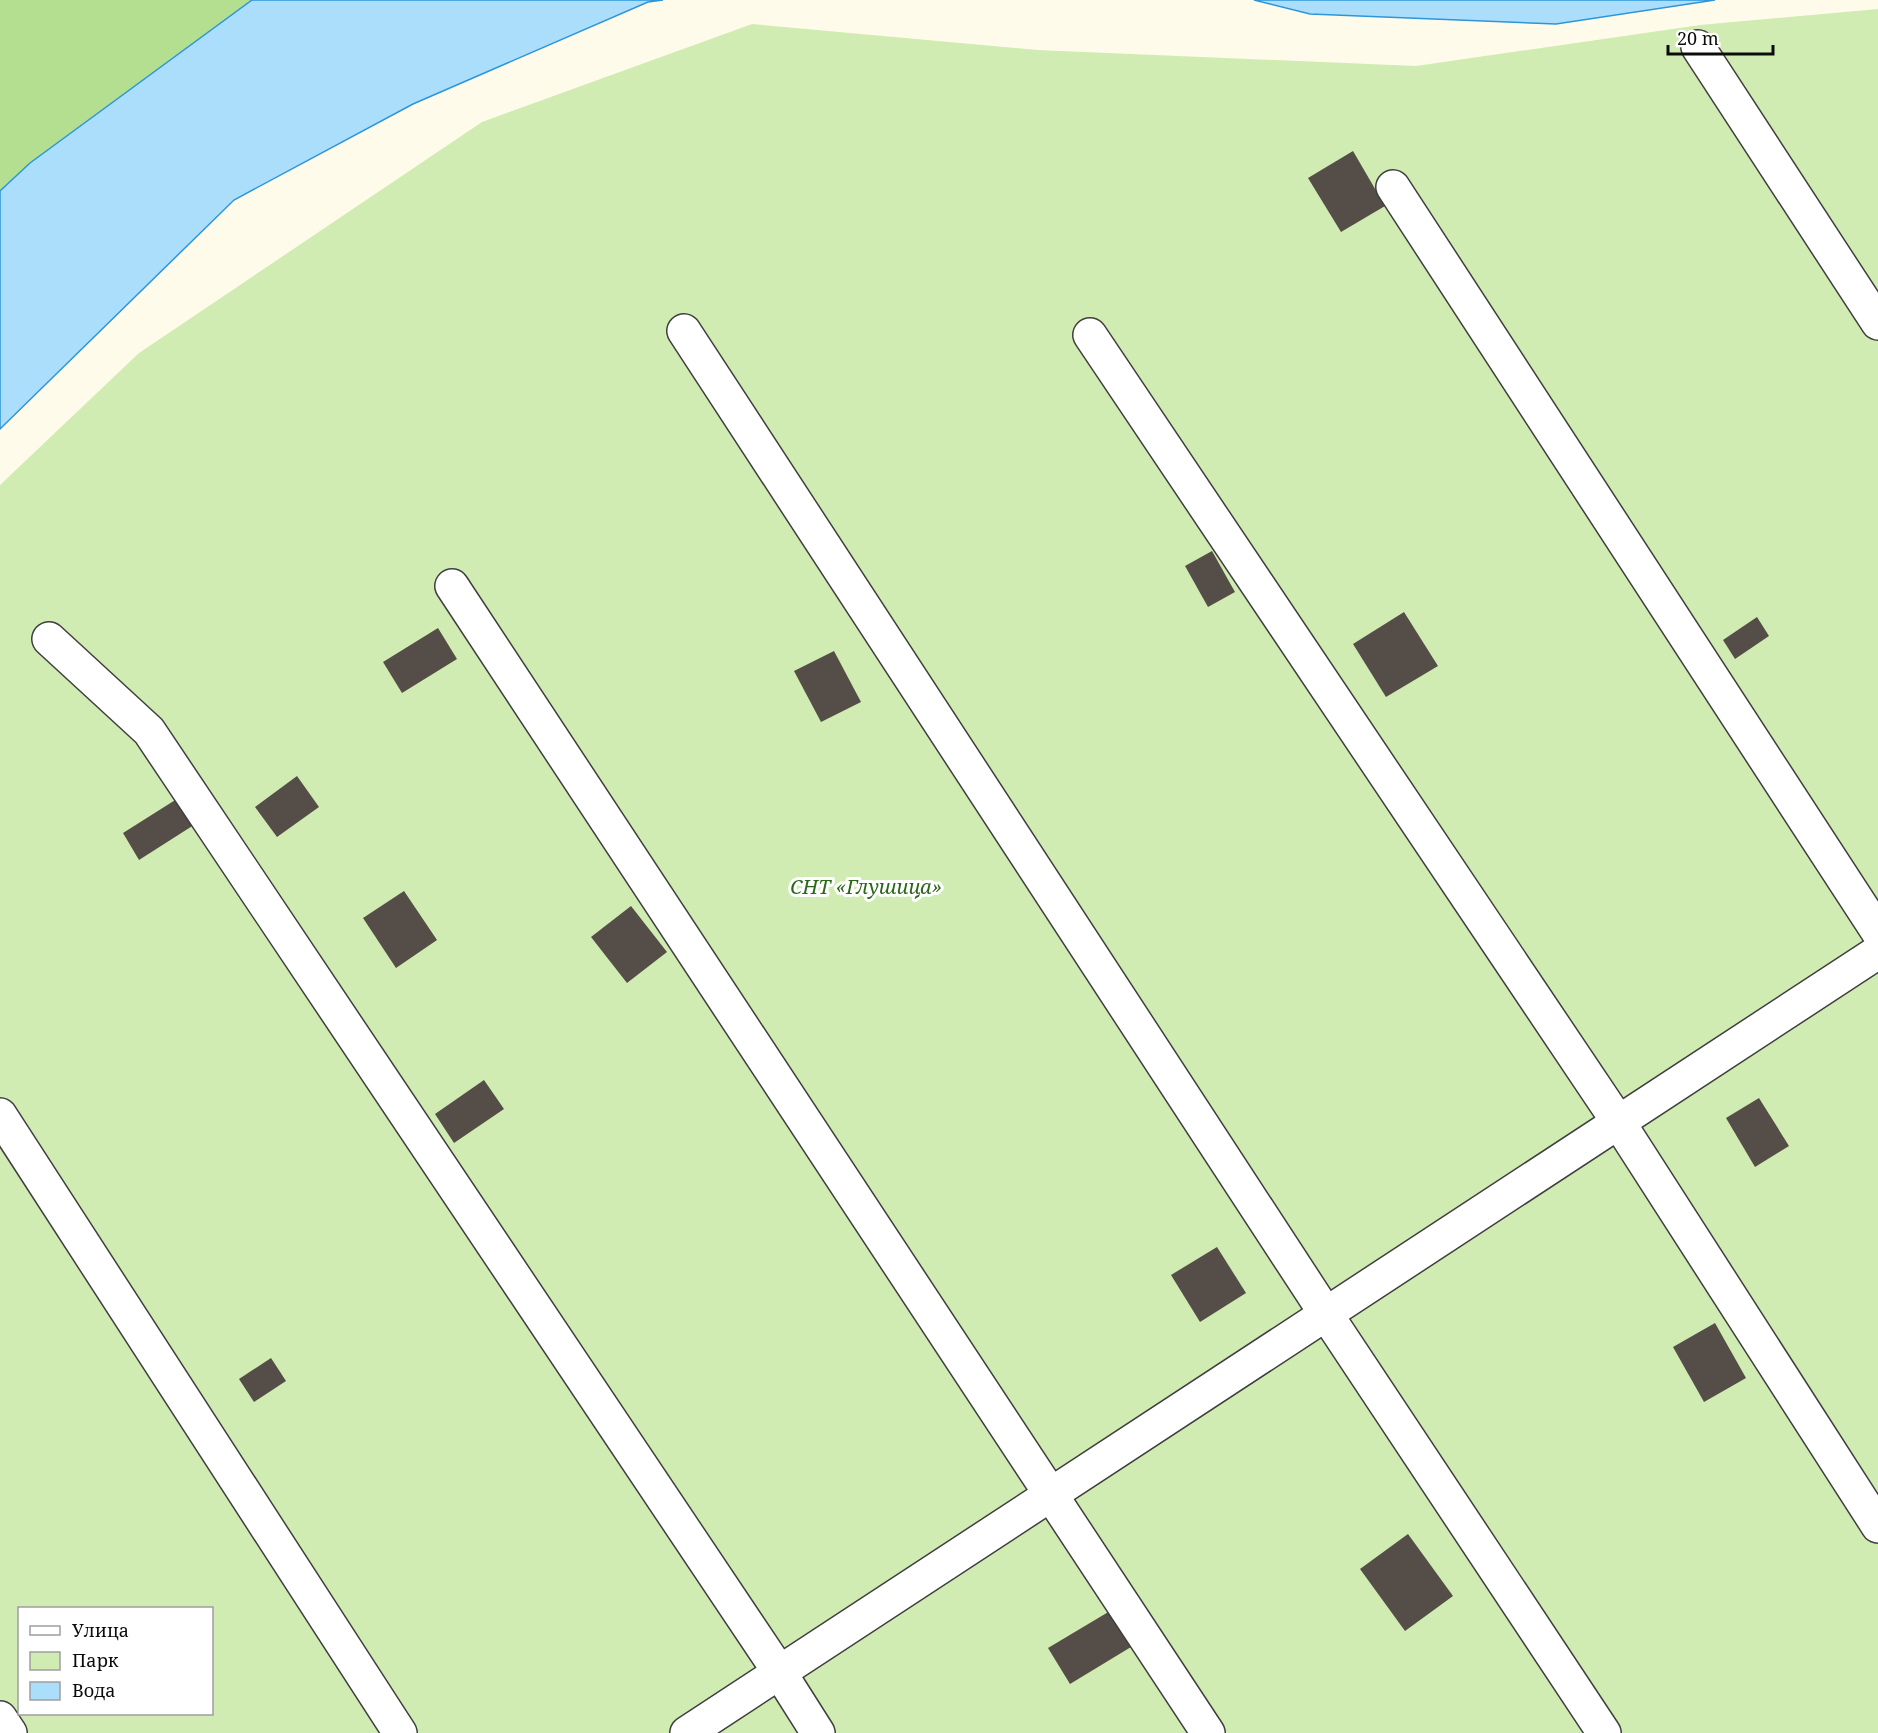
<svg xmlns="http://www.w3.org/2000/svg" width="1878" height="1733" font-family="'Noto Serif',serif">
  <style>
    .green { fill: #d1ecb2; fill-rule: evenodd }
    .forest { fill: #b4de90 }
    .water { fill: #abdefb; stroke: #2c96d8; stroke-width: 1.5 }
    .building { fill: #554d47 }
    .lines { fill: none; stroke-linecap: round; stroke-linejoin: round }
    .minor-casing { stroke: #3f3f3f; stroke-width: 36 }
    .minor { stroke: #fff; stroke-width: 33 }
    .labels { text-anchor: middle; dominant-baseline: central; stroke-width: 6; stroke-linejoin: round; paint-order: stroke }
    .park-label { font-size: 20px; font-style: italic; fill: #2a6818; stroke: #fff }
  </style>
  <rect width="100%" height="100%" fill="#fffbeb"/>
  <path class="green" d="M1878,9V1733H0V485L139,353L482,122L752,24L1038,50L1416,66L1700,25ZM20,1608H212V1714H20Z"/>
  <polygon class="forest" points="0,0 252,0 30,163 0,191"/>
  <g class="water">
    <polygon points="252,0 663,0 648,2 413,104 234,200 0,429 0,191 30,163"/>
    <polygon points="1254,0 1715,0 1556,24 1310,14"/>
  </g>
  <g class="building">
    <polygon points="1353,151 1385,206 1341,232 1308,178"/>
    <polygon points="1212,551 1235,592 1208,607 1185,566"/>
    <polygon points="1404,612 1438,666 1386,697 1353,644"/>
    <polygon points="1757,617 1769,636 1735,659 1723,640"/>
    <polygon points="438,628 457,659 402,693 383,662"/>
    <polygon points="834,651 861,702 821,722 794,671"/>
    <polygon points="297,776 319,807 277,837 255,807"/>
    <polygon points="180,797 197,823 139,860 123,833"/>
    <polygon points="404,891 437,940 396,968 363,918"/>
    <polygon points="631,906 667,952 627,983 591,937"/>
    <polygon points="484,1080 504,1109 454,1143 435,1114"/>
    <polygon points="1759,1098 1789,1146 1755,1167 1726,1118"/>
    <polygon points="1217,1247 1246,1293 1200,1322 1171,1275"/>
    <polygon points="1715,1323 1746,1378 1704,1402 1673,1347"/>
    <polygon points="271,1358 286,1381 254,1402 239,1379"/>
    <polygon points="1408,1534 1453,1596 1405,1631 1360,1569"/>
    <polygon points="1110,1611 1131,1647 1070,1684 1048,1648"/>
  </g>
  <g class="lines">
    <defs>
      <g id="minor">
        <polyline points="1698,47 1878,323"/>
        <polyline points="1393,187 1878,932"/>
        <polyline points="684,331 1326,1314 1604,1733"/>
        <polyline points="1090,335 1619,1123 1878,1526"/>
        <polyline points="452,586 1208,1733"/>
        <polyline points="49,639 149,731 780,1673 818,1733"/>
        <polyline points="0,1115 400,1733"/>
        <polyline points="0,1718 10,1733"/>
        <polyline points="687,1733 1878,952"/>
      </g>
    </defs>
    <use href="#minor" class="minor-casing"/>
    <use href="#minor" class="minor"/>
  </g>
  <g class="labels">
    <g class="park-label">
      <text x="866" y="886">СНТ «Глушица»</text>
    </g>
  </g>
  <rect x="18" y="1607" width="195" height="108" fill="#ffffff" stroke="#9e9e9e" stroke-width="1.5"/>
  <rect x="30" y="1626" width="30" height="9" fill="#ffffff" stroke="#9e9e9e" stroke-width="1.5"/>
  <text x="72" y="1637" font-size="18" fill="#0c0c0c">Улица</text>
  <rect x="30" y="1652" width="30" height="18" fill="#d1ecb2" stroke="#9e9e9e" stroke-width="1.5"/>
  <text x="72" y="1667" font-size="18" fill="#0c0c0c">Парк</text>
  <rect x="30" y="1682" width="30" height="18" fill="#abdefb" stroke="#9e9e9e" stroke-width="1.5"/>
  <text x="72" y="1697" font-size="18" fill="#0c0c0c">Вода</text>
  <path d="M1668 45v9h105v-9" fill="none" stroke="#0c0c0c" stroke-width="3"/>
  <text x="1677" y="45" font-size="18" fill="#0c0c0c" stroke="#ffffff" stroke-width="4.5" paint-order="stroke">20 m</text>
</svg>
